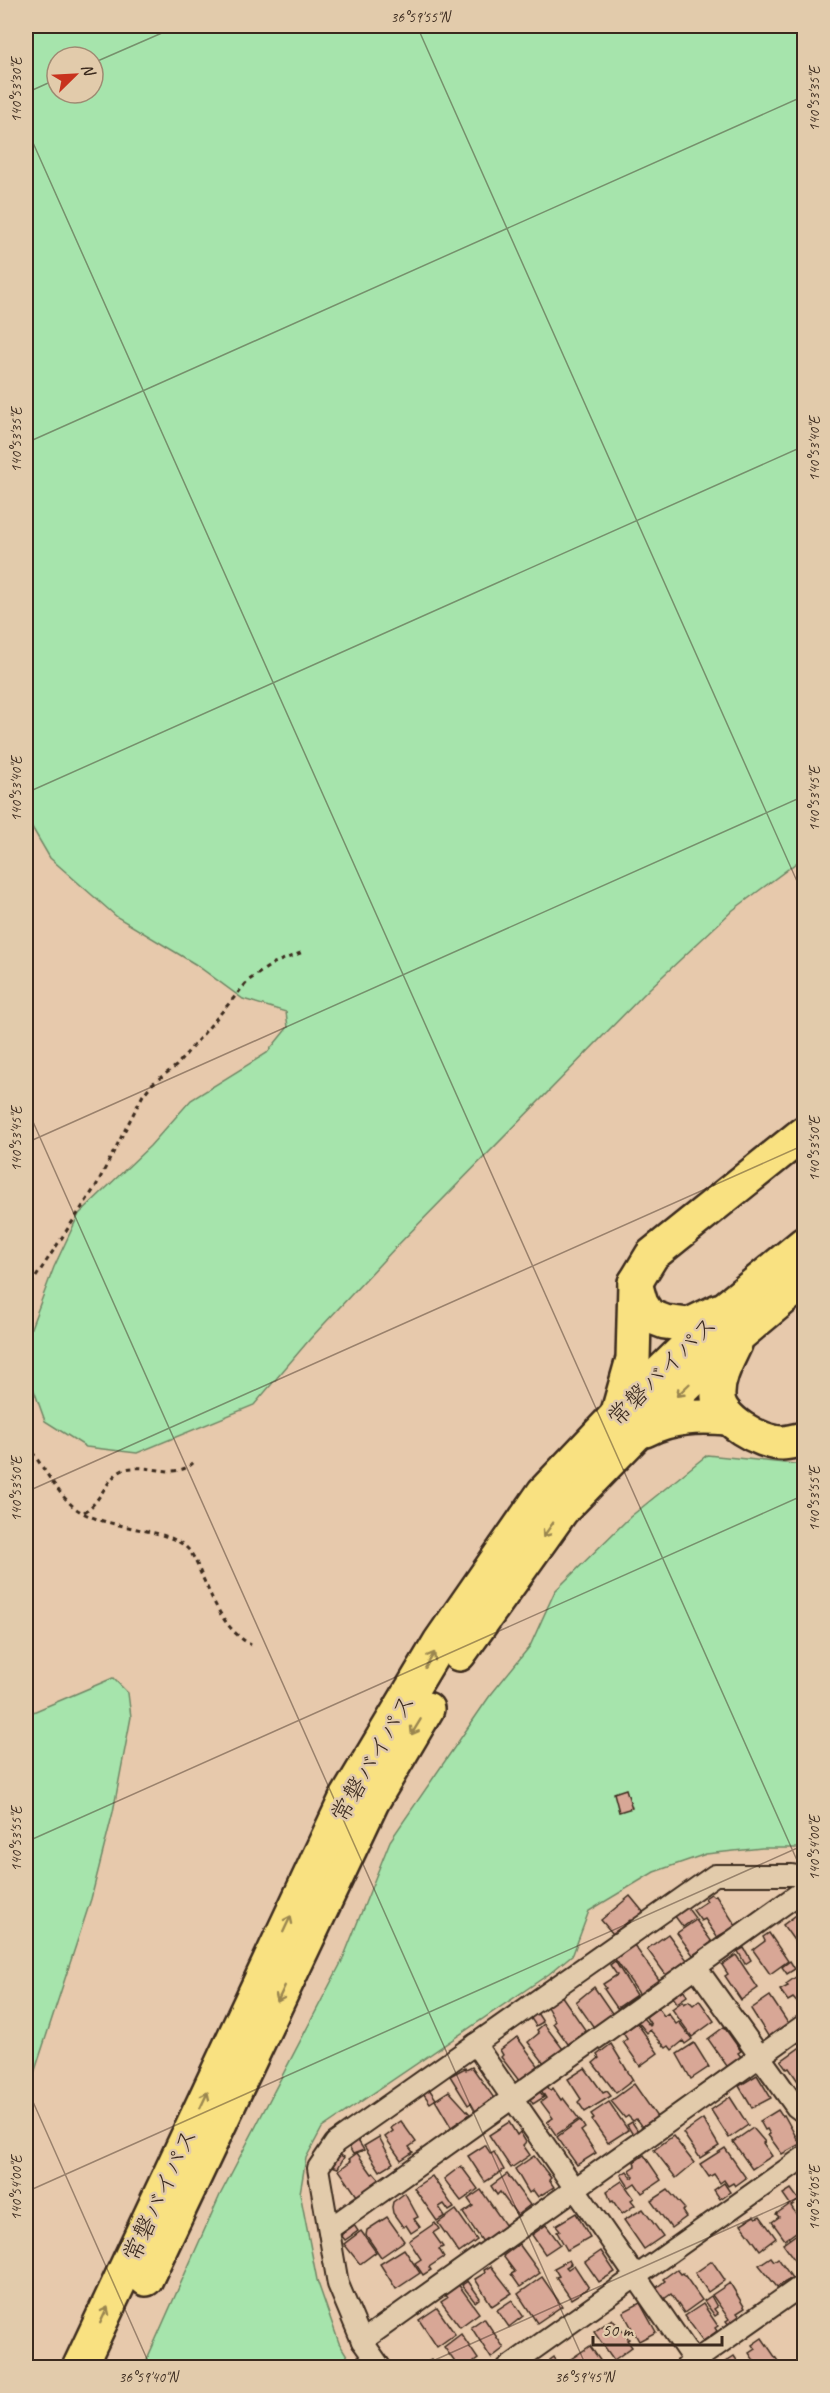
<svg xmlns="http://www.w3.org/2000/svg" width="830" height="2393" font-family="Caveat,'Klee One',sans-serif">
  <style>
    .green { fill: #a6e4ac; stroke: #708765; stroke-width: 1.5; fill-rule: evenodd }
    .building { fill: #d8a796; stroke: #3b2a1e; stroke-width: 1.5 }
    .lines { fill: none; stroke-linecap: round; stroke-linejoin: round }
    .street-casing { stroke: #3b2a1e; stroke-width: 24 }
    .highway-casing { stroke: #3b2a1e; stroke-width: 38 }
    .path { stroke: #3b2a1e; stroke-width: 3; stroke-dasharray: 4.5 4.5; stroke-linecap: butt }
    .street { stroke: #e2cbab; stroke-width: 20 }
    .highway { stroke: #f9e181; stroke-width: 33 }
    .oneway { stroke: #9a8650 }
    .ticks { fill: none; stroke: #3b2a1e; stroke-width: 1.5; stroke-opacity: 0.45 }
    .labels { text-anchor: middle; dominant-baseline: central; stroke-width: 5; stroke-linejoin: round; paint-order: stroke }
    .street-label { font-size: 24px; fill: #3b2a1e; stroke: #e2cbab }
    .neatline { fill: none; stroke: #3b2a1e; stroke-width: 2 }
    .ticks-label { font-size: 15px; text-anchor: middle; fill: #3b2a1e }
  </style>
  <rect width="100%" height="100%" fill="#e7c9ac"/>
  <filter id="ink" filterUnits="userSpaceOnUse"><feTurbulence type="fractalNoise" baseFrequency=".0167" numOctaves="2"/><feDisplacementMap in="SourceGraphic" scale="12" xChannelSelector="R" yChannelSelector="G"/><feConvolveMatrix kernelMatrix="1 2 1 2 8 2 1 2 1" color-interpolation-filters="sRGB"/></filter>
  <g filter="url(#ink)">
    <g class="green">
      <path d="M26,26H804V857L733,910L649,989L395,1248L310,1339L254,1405L137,1453L86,1447L45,1421L26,1368V1341L54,1267L79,1214L150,1146L191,1100L267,1053L288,1027L286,1012L243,999L195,964L117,917L50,858L26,817ZM57,57H93V93H57Z"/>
      <polygon points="707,1455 804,1465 804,1848 762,1848 706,1854 654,1872 589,1911 573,1954 549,1974 322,2128 306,2158 300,2193 317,2280 339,2343 354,2367 143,2368 220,2195 342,1961 390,1841 489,1697 530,1646 555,1591 630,1517"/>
      <polygon points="113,1678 128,1693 131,1717 113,1812 91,1899 26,2098 26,1715"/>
    </g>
    <g class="building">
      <polygon points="626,1789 632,1808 619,1812 614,1793"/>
      <polygon points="711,1894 713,1896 716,1895 736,1926 717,1937 705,1919 701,1921 693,1910 707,1901 705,1898"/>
      <polygon points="630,1896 644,1913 632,1923 630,1920 613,1934 601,1920"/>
      <polygon points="686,1906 695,1918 683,1927 674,1915"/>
      <polygon points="803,1910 804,1952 803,1953 783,1925"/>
      <polygon points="696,1920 712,1942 693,1955 677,1933"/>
      <polygon points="769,1933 788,1961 770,1974 753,1950 765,1941 763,1937"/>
      <polygon points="668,1934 687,1960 666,1975 647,1949"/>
      <polygon points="634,1945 660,1981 640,1995 615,1959"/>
      <polygon points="744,1948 751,1960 745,1964 738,1951"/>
      <polygon points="736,1955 758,1988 741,2000 725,1976 728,1974 722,1965"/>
      <polygon points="615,1961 636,1995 617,2008 604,1989 606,1988 603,1984 617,1975 610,1965"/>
      <polygon points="790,1961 795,1969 787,1974 782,1967"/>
      <polygon points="800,1974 802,1977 804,1975 804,2010 793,1998 788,2001 780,1990 788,1986 786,1984"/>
      <polygon points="594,1987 614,2016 595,2029 576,2002"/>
      <polygon points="684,1990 687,1996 677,2003 673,1997"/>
      <polygon points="561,1995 586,2031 568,2044 553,2023 555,2021 546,2005"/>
      <polygon points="770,1996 790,2026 770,2039 751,2009"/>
      <polygon points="699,2000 714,2021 692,2037 672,2009 683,2001 684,2004 689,2001 693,2005"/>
      <polygon points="658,2008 664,2016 668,2013 676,2024 679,2022 692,2039 685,2044 683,2041 672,2050 669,2046 666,2048 650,2030 647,2033 638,2022 643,2018 650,2026 651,2025 646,2017"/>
      <polygon points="537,2013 543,2022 536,2026 530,2017"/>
      <polygon points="637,2023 658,2053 640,2066 623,2042 627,2039 623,2033"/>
      <polygon points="544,2024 563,2049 544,2063 528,2042 539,2033 537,2030"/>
      <polygon points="724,2027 741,2051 738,2053 743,2059 729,2069 708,2039"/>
      <polygon points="517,2037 540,2068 520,2082 501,2057 503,2055 500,2050"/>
      <polygon points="694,2043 709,2067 691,2079 677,2054"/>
      <polygon points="611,2044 633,2080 616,2093 593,2063 599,2058 597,2055"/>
      <polygon points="802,2046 804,2051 804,2086 802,2087 789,2068 787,2069 781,2061"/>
      <polygon points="472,2067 494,2098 476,2112 471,2103 468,2105 450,2076 465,2068 466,2070"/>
      <polygon points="585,2068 603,2093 607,2091 611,2096 585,2112 578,2102 581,2099 568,2079"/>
      <polygon points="757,2075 771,2098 752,2108 739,2086"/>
      <polygon points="634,2084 657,2117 642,2127 636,2119 633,2121 628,2116 625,2118 611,2101"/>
      <polygon points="547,2086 550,2090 553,2088 561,2100 563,2098 579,2119 556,2135 547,2122 553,2118 541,2102 546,2098 541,2090"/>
      <polygon points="429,2089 436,2099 430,2103 423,2093"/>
      <polygon points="449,2091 470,2114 451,2127 435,2100"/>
      <polygon points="540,2092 544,2097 533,2104 530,2099"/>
      <polygon points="730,2097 748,2125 729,2138 711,2110"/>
      <polygon points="609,2102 628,2130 608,2143 592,2120 594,2118 591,2114"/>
      <polygon points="778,2110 782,2116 784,2115 800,2144 782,2154 768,2135 770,2134 767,2129 765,2130 760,2121"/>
      <polygon points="703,2119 719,2146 700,2158 683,2133"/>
      <polygon points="580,2120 585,2128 581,2131 596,2153 577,2165 557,2137"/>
      <polygon points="401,2121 416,2142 409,2147 413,2152 401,2160 385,2137 393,2131 391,2128"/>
      <polygon points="509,2122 517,2135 520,2132 526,2142 523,2145 530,2155 511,2168 489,2135"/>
      <polygon points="632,2122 638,2131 633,2135 627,2125"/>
      <polygon points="753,2128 765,2142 763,2143 772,2156 752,2169 733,2142"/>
      <polygon points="673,2136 694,2163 676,2178 654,2150"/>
      <polygon points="379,2137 393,2163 380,2171 364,2146"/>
      <polygon points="357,2139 364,2150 353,2154 349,2147"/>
      <polygon points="485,2145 491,2154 494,2152 504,2170 485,2182 468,2156"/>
      <polygon points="725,2148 746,2178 735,2186 733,2183 728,2186 724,2180 720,2183 714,2174 709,2177 700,2164"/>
      <polygon points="357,2153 372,2174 374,2173 380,2180 357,2196 339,2170 351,2161 349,2159"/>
      <polygon points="338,2154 344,2157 338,2168 332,2166"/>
      <polygon points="644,2155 661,2180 642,2193 635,2183 629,2187 621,2175 627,2171 632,2178 634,2177 630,2170 636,2166 634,2162"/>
      <polygon points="534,2156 551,2178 549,2180 554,2187 538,2197 533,2190 529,2193 515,2169"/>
      <polygon points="461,2166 478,2189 461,2201 444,2179"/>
      <polygon points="507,2174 530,2205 517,2215 500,2192 497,2195 491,2186"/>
      <polygon points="432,2176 454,2208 449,2211 444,2204 439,2207 445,2216 437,2221 414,2188"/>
      <polygon points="622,2181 634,2198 631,2200 635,2205 622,2214 613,2201 611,2202 607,2191"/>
      <polygon points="724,2183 730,2192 720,2199 714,2190"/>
      <polygon points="791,2189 799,2200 791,2206 804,2226 785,2240 772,2222 779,2217 776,2214 790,2204 783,2194"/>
      <polygon points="481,2190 506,2226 483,2242 463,2213 473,2206 468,2199"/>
      <polygon points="668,2190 685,2209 682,2211 686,2217 671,2228 651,2201"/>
      <polygon points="405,2193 418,2217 414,2219 420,2227 411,2233 406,2225 403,2227 393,2213 392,2207 393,2202"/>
      <polygon points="643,2209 663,2236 644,2249 624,2220"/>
      <polygon points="456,2210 477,2240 459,2253 438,2223"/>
      <polygon points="576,2213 590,2237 567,2250 557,2232 560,2230 556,2225"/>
      <polygon points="754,2216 756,2218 760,2216 776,2238 760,2250 741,2224"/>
      <polygon points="387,2217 404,2241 381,2257 366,2235 367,2230"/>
      <polygon points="435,2223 439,2229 433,2233 443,2247 439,2249 444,2257 429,2267 431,2270 423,2275 415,2263 421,2259 409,2241"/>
      <polygon points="354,2225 358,2231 345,2240 341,2235"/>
      <polygon points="546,2225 560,2244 545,2254 532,2235"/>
      <polygon points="361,2231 376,2252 360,2264 344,2244"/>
      <polygon points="801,2231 804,2237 804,2266 800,2259 796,2262 783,2244"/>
      <polygon points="519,2244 540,2273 520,2287 511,2274 515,2272 503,2256"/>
      <polygon points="404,2249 420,2273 396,2289 380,2264"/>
      <polygon points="601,2251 615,2272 599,2282 585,2262"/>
      <polygon points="771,2257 774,2261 778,2258 792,2278 777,2287 759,2265"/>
      <polygon points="569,2260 571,2264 566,2267 568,2269 574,2265 589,2288 571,2299 556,2277 559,2276 554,2268"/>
      <polygon points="712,2261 725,2280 708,2292 695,2273"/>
      <polygon points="491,2266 512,2293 492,2306 475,2279 485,2273 484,2270"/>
      <polygon points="677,2269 681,2274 683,2273 702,2300 684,2313 671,2294 664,2299 656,2288 665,2281 663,2279"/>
      <polygon points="542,2277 562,2306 537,2323 518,2294"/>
      <polygon points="468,2281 480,2298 475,2302 462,2285"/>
      <polygon points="730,2283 745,2308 737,2313 741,2318 730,2326 726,2321 729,2319 712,2295"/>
      <polygon points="458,2284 479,2313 460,2327 441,2302 447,2298 444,2294"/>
      <polygon points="804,2295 804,2315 795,2302"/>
      <polygon points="711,2296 717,2307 714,2309 718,2314 715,2316 704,2301"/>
      <polygon points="512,2300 523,2316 509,2327 497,2310"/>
      <polygon points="640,2303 656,2332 639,2341 623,2312"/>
      <polygon points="703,2304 718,2326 715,2328 717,2331 703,2341 685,2316"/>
      <polygon points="437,2308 455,2334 437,2347 419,2320"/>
      <polygon points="484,2318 504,2348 491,2358 471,2327"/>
      <polygon points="612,2319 629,2339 627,2340 632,2347 614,2360 594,2332"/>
      <polygon points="461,2334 478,2359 466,2368 459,2368 444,2347"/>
      <polygon points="762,2338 780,2364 774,2368 759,2368 749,2353 755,2349 752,2345"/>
      <polygon points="590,2346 604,2366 577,2368 571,2359"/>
      <polygon points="734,2356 742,2368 723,2368 727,2365 725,2362"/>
      <polygon points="554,2357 559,2365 562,2368 555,2368 550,2360"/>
      <polygon points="431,2360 436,2368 414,2368 422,2362 424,2364"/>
    </g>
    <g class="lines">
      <defs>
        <g id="street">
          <polyline points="696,1967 796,2107 804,2113"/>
          <polyline points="475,2044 694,2361"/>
          <polyline points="329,2229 804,1890"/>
          <polyline points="362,2341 804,2025"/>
          <polyline points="381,2368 362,2341 338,2284 318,2168 335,2143 715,1875 792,1875 804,1877"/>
          <polyline points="507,2368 804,2157"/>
          <polyline points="685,2368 804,2284"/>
        </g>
        <g id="highway">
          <polyline points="635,1283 641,1304 649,1316 665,1322 689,1325 718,1311"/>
          <path d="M735,1344C727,1361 717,1378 718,1397C719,1420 761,1443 782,1443C789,1443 797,1440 804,1439"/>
          <polyline points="618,1412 633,1359 635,1283 652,1255 804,1133"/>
          <path d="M645,1430C671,1416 699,1416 728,1418"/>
          <polyline points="459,1654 562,1510 636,1434 738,1336 804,1281"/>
          <polyline points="146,2279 372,1802 427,1709"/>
          <polyline points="79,2368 345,1801 440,1642 544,1492 616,1416 727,1307 804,1244"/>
        </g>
      </defs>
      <use href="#street" class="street-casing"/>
      <use href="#highway" class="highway-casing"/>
      <g class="path">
        <polyline points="26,1292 96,1186 143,1095 152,1084 176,1066 249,980 274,963 303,952"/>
        <path d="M26,1446L30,1449C44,1468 57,1493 75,1508C104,1530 167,1527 187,1548C194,1555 198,1567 202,1576C215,1604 224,1629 251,1645"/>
        <path d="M84,1512C102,1502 106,1475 126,1469C149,1463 175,1481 194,1462"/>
      </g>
      <use href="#street" class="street"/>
      <use href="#highway" class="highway"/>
    </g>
    <defs><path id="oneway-shaft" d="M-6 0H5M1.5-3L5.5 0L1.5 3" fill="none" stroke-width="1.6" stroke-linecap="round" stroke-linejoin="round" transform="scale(1.5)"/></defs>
    <g class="oneway">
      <use href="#oneway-shaft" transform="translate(683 1390) rotate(136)"/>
      <use href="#oneway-shaft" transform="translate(548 1530) rotate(125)"/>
      <use href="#oneway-shaft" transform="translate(430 1660) rotate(-59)"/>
      <use href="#oneway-shaft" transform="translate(416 1727) rotate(121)"/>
      <use href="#oneway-shaft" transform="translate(287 1924) rotate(-65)"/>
      <use href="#oneway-shaft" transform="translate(281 1994) rotate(115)"/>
      <use href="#oneway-shaft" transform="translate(204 2100) rotate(-65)"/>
      <use href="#oneway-shaft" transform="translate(104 2315) rotate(-65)"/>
    </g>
  </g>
  <path class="ticks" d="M417,26L804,897M93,63L178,26M26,93L57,79M26,127L804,1876M26,443L804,96M26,793L804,446M26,1106L587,2368M26,1143L804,796M26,1492L804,1145M26,1842L804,1495M26,2086L151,2368M26,2192L804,1845M417,2368L804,2195"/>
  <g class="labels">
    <g class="street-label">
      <text transform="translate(662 1371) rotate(-45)">常磐バイパス</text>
      <text transform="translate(373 1758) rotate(-60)">常磐バイパス</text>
      <text transform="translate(160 2195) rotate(-65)">常磐バイパス</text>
    </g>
  </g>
  <rect width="830" height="2393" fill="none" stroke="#e2cbab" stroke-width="66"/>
  <g transform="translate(75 75) rotate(66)"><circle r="28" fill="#e2cbab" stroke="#9f8b73" stroke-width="1.5"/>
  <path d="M0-4.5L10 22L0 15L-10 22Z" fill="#c8321e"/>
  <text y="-9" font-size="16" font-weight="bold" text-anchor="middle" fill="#3b2a1e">N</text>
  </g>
  <path d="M593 2336v9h129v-9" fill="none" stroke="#3b2a1e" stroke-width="3"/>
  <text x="602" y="2336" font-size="18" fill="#3b2a1e" stroke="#e2cbab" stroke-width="4.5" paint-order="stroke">50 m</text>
  <rect x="33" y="33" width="764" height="2327" class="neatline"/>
  <g class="ticks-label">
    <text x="420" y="22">36°59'55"N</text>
    <text transform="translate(16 90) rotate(-90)" y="5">140°53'30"E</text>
    <text transform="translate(814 99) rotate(-90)" y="5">140°53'35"E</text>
    <text transform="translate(16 440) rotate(-90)" y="5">140°53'35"E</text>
    <text transform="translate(814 449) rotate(-90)" y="5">140°53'40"E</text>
    <text transform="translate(16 789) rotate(-90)" y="5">140°53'40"E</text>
    <text transform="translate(814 799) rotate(-90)" y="5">140°53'45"E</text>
    <text transform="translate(16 1139) rotate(-90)" y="5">140°53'45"E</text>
    <text transform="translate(814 1149) rotate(-90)" y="5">140°53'50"E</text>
    <text transform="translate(16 1489) rotate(-90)" y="5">140°53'50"E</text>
    <text transform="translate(814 1499) rotate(-90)" y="5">140°53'55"E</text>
    <text transform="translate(16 1839) rotate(-90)" y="5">140°53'55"E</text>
    <text transform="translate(814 1848) rotate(-90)" y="5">140°54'00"E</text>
    <text transform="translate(16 2188) rotate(-90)" y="5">140°54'00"E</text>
    <text transform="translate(814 2198) rotate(-90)" y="5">140°54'05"E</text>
    <text x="148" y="2382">36°59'40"N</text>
    <text x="584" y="2382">36°59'45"N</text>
  </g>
</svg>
